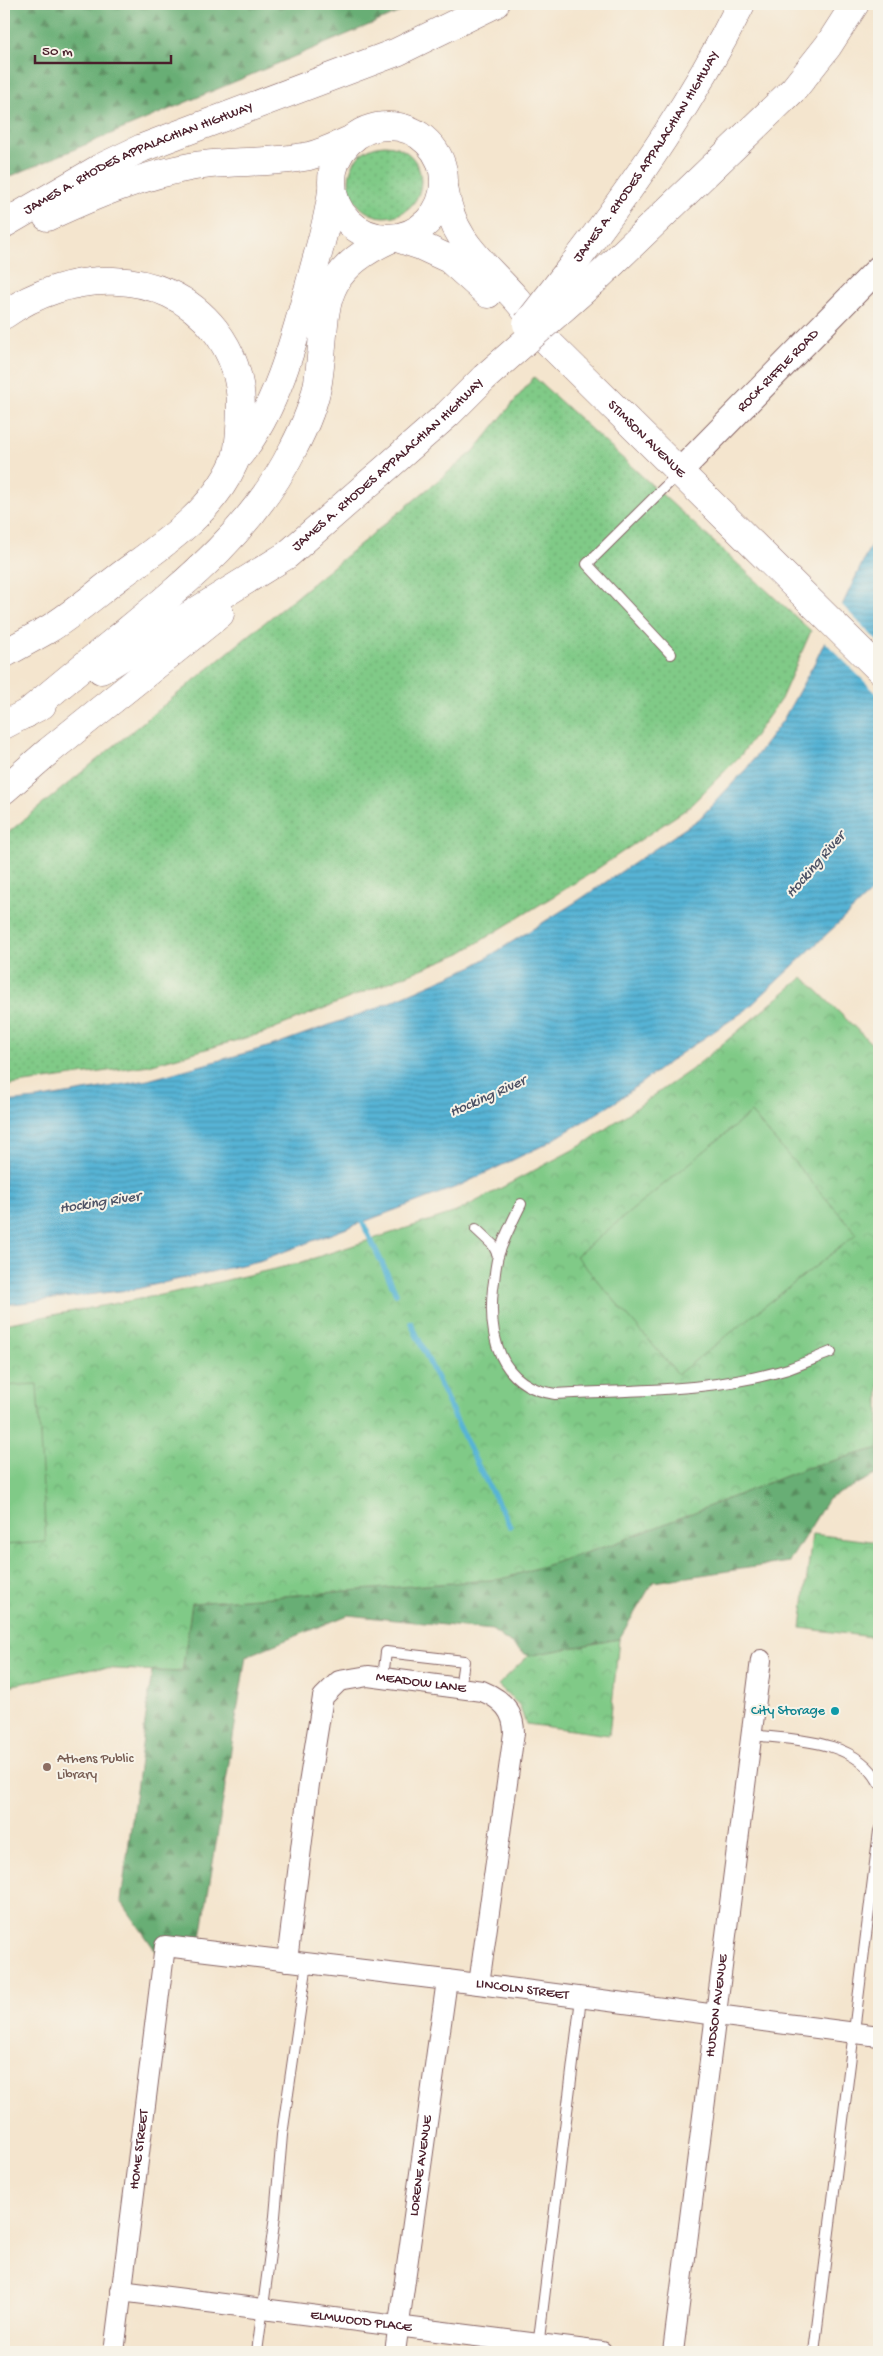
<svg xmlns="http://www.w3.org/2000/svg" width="883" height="2356" font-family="'Gochi Hand',sans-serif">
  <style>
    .grass { fill: url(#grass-dots); stroke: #657459 }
    .forest { fill: url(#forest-firs); stroke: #596650 }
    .park { fill: url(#park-crowns); stroke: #657459 }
    .pitch { fill: #80ca87; stroke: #657459 }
    .water { fill: url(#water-rules); stroke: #506a80 }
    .pier { fill: #f4e5ce }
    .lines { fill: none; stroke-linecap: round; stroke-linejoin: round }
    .stream { stroke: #56b4d5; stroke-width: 5.5 }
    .service-casing { stroke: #866464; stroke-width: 12 }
    .minor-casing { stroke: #866464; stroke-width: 22 }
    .tertiary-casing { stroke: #866464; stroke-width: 27 }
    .secondary-casing { stroke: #866464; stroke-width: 29 }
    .motorway-casing { stroke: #866464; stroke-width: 29 }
    .service { stroke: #fff; stroke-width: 10 }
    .minor { stroke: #fff; stroke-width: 20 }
    .tertiary { stroke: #fff; stroke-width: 25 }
    .secondary { stroke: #fff; stroke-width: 28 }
    .motorway { stroke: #fff; stroke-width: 28 }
    .motorway-bridge-casing { stroke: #866464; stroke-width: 29; stroke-linecap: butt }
    .motorway-bridge { stroke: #fff; stroke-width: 28 }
    .culture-dot { fill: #0f9aa8; stroke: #f7f3e8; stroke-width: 2 }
    .education-dot { fill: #8d6e63; stroke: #f7f3e8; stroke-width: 2 }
    .labels { text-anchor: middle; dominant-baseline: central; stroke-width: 4; stroke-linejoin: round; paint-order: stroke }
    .street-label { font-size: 14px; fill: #4a1f2b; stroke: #f7f3e8 }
    .culture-label { font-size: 14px; fill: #0d838f; stroke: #f7f3e8; text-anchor: end }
    .education-label { font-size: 14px; fill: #785e54; stroke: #f7f3e8; text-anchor: start }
    .water-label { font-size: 15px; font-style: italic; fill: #4e5366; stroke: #f7f3e8 }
  </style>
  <defs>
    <pattern id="grass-dots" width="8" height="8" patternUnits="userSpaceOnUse" patternTransform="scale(1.25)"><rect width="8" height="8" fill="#80ca87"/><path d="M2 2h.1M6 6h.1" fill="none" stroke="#70ad75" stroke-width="1.8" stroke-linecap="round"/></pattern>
    <pattern id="forest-firs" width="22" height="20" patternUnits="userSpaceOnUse" patternTransform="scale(1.25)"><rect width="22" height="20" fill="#68ae74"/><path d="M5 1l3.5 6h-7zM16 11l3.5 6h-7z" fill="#588d5f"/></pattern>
    <pattern id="park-crowns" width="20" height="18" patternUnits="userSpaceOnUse" patternTransform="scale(1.25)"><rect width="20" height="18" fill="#80ca87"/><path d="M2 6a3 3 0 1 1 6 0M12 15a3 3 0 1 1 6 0" fill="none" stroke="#70ad75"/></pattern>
    <pattern id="water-rules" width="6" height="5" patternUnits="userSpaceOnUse" patternTransform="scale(1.25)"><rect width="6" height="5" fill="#56b4d5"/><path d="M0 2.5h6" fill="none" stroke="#4992ad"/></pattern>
  </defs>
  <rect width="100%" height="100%" fill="#f7f3e8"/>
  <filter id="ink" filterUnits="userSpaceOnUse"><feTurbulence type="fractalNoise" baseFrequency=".02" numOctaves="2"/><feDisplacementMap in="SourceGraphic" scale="10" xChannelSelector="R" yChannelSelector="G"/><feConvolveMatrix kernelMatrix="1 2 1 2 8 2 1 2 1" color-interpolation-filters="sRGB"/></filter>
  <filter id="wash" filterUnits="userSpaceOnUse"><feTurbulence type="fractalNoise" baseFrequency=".0096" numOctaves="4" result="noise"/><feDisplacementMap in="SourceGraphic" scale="20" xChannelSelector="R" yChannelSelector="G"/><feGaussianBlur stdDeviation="1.12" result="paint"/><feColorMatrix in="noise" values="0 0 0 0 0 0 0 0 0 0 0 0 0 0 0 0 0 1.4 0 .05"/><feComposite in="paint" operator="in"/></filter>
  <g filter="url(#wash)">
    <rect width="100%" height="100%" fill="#f4e5ce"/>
    <g class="grass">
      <circle cx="385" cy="181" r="36"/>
      <polygon points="534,377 811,631 781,699 741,755 688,808 588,875 461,953 263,1033 149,1065 4,1086 4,836 474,451"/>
    </g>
    <g class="forest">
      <polygon points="4,4 419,4 4,179"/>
      <polygon points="879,1448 879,1473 828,1499 789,1562 653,1582 619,1639 528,1656 492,1630 348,1615 246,1656 200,1944 157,1953 121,1901 152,1671 182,1672 192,1603 502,1579 616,1543 803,1469"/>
    </g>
    <g class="park">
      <polygon points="803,977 879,1051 879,1448 803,1469 616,1543 502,1579 192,1603 182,1672 94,1668 4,1687 4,1324 166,1294 296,1264 456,1212 582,1145 691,1070"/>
      <polygon points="812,1534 879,1542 879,1638 801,1628"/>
      <polygon points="619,1639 609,1735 526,1724 519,1705 498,1685 528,1656"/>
    </g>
    <g class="pitch">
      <polygon points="751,1113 857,1234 678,1374 576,1256"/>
      <polygon points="37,1384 46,1542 4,1545 4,1386"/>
    </g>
    <polygon class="water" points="879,528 879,885 746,1010 680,1054 614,1103 546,1144 459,1186 259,1261 136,1289 4,1305 4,1102 37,1099 148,1080 271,1046 374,1009 475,965 579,900 699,819 747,768 783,720 815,662"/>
    <polygon class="pier" points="840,603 879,643 879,696 823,640"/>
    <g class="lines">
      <g class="stream">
        <polyline points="362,1221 396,1293"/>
        <polyline points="411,1323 474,1458 510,1526"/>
      </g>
    </g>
  </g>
  <g filter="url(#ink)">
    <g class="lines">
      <defs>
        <g id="service">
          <polyline points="671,654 587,564 679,473"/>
          <path d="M521,1204C513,1220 505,1236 499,1253C495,1264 495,1277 493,1288C488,1336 499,1386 555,1394C632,1390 713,1392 788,1369C802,1364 816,1358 831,1352"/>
          <polyline points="476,1229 493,1245 498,1255"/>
          <polyline points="383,1678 386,1652 464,1661 460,1688"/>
          <path d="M752,1735C794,1740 856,1739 879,1783"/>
          <polyline points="538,2347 581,1998"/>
          <polyline points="257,2352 275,2216 282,2135 307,1963"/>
          <polyline points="814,2352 879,1831"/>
        </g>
        <g id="minor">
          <path id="s1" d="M287,1961L309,1784L323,1697L339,1681L368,1676L482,1691C502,1699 514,1711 514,1733L479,1984"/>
          <path id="s2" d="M121,2291L602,2352"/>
          <path id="s3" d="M114,2352L165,1946L447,1980L879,2036"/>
          <path id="s4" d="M395,2352L447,1980"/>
          <path id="s5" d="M673,2352L761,1660"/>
        </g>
        <g id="tertiary">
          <path id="s6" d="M679,472L879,268"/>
        </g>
        <g id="secondary">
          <circle cx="388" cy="182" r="56"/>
          <path id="s7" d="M444,187C452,243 483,261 517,300C528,312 537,327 546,340L879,669"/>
          <polyline points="397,238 421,246 449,259 488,294"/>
        </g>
        <g id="motorway">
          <path d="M47,217C95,195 142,175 195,166C233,160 272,164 309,156C325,152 338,145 352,139"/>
          <path id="s8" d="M4,224L100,168L142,148L397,52L495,4"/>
          <path id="s9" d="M573,265C637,181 694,99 741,4"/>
          <polyline points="593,282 794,89 828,46 855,4"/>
          <path d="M4,315C67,270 163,264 215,330C232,352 241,378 241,407C240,424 241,447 234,463C212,513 162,545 120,576C96,594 72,615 47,630C33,638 18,646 4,654"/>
          <path d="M239,455C278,408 297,330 313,272C320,245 329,218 332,190"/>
          <path id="s10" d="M101,670L287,555L448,414L484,378"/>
          <path d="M26,714C56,689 86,664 117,639C183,585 254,529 293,449C304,428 314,406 318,382C329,311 312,275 390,239"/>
          <polyline points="4,725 42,705"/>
          <polyline points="4,790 49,751 220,614"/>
        </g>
      </defs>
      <use href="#service" class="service-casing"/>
      <use href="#minor" class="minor-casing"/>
      <use href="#tertiary" class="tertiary-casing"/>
      <use href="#secondary" class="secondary-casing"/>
      <use href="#motorway" class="motorway-casing"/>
      <use href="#service" class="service"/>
      <use href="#minor" class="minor"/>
      <use href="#tertiary" class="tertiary"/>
      <use href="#secondary" class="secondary"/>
      <use href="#motorway" class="motorway"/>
      <defs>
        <g id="motorway-bridge">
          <polyline points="527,324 573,265"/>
          <polyline points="484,378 593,282"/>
        </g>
      </defs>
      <use href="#motorway-bridge" class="motorway-bridge-casing"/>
      <use href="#motorway-bridge" class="motorway-bridge"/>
    </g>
  </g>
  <circle class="culture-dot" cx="835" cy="1711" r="5"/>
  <circle class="education-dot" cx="47" cy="1767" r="5"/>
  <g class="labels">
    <g class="street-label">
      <text stroke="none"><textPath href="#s9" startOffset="131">JAMES A. RHODES APPALACHIAN HIGHWAY</textPath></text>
      <text stroke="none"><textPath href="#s8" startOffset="150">JAMES A. RHODES APPALACHIAN HIGHWAY</textPath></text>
      <text stroke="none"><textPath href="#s6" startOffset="142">ROCK RIFFLE ROAD</textPath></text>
      <text stroke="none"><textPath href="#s7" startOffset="328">STIMSON AVENUE</textPath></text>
      <text stroke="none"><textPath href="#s10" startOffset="354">JAMES A. RHODES APPALACHIAN HIGHWAY</textPath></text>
      <text stroke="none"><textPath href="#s1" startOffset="372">MEADOW LANE</textPath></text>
      <text stroke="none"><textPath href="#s3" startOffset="769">LINCOLN STREET</textPath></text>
      <text stroke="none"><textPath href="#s5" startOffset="349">HUDSON AVENUE</textPath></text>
      <text stroke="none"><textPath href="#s3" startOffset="204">HOME STREET</textPath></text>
      <text stroke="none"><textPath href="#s4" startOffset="188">LORENE AVENUE</textPath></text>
      <text stroke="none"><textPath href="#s2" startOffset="242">ELMWOOD PLACE</textPath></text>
    </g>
    <g class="culture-label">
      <text x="825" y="1711">City Storage</text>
    </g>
    <g class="education-label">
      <text x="57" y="1759">Athens Public<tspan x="57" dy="16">Library</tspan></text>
    </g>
    <g class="water-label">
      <text transform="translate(816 865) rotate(-49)">Hocking River</text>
      <text transform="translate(488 1097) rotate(-24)">Hocking River</text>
      <text transform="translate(100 1203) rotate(-9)">Hocking River</text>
    </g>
  </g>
  <rect width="883" height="2356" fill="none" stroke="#f7f3e8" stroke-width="20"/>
  <path d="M35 55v8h136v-8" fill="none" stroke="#4a1f2b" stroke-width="2.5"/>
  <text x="42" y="55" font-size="15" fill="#4a1f2b" stroke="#f7f3e8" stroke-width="4" paint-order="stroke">50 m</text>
</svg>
